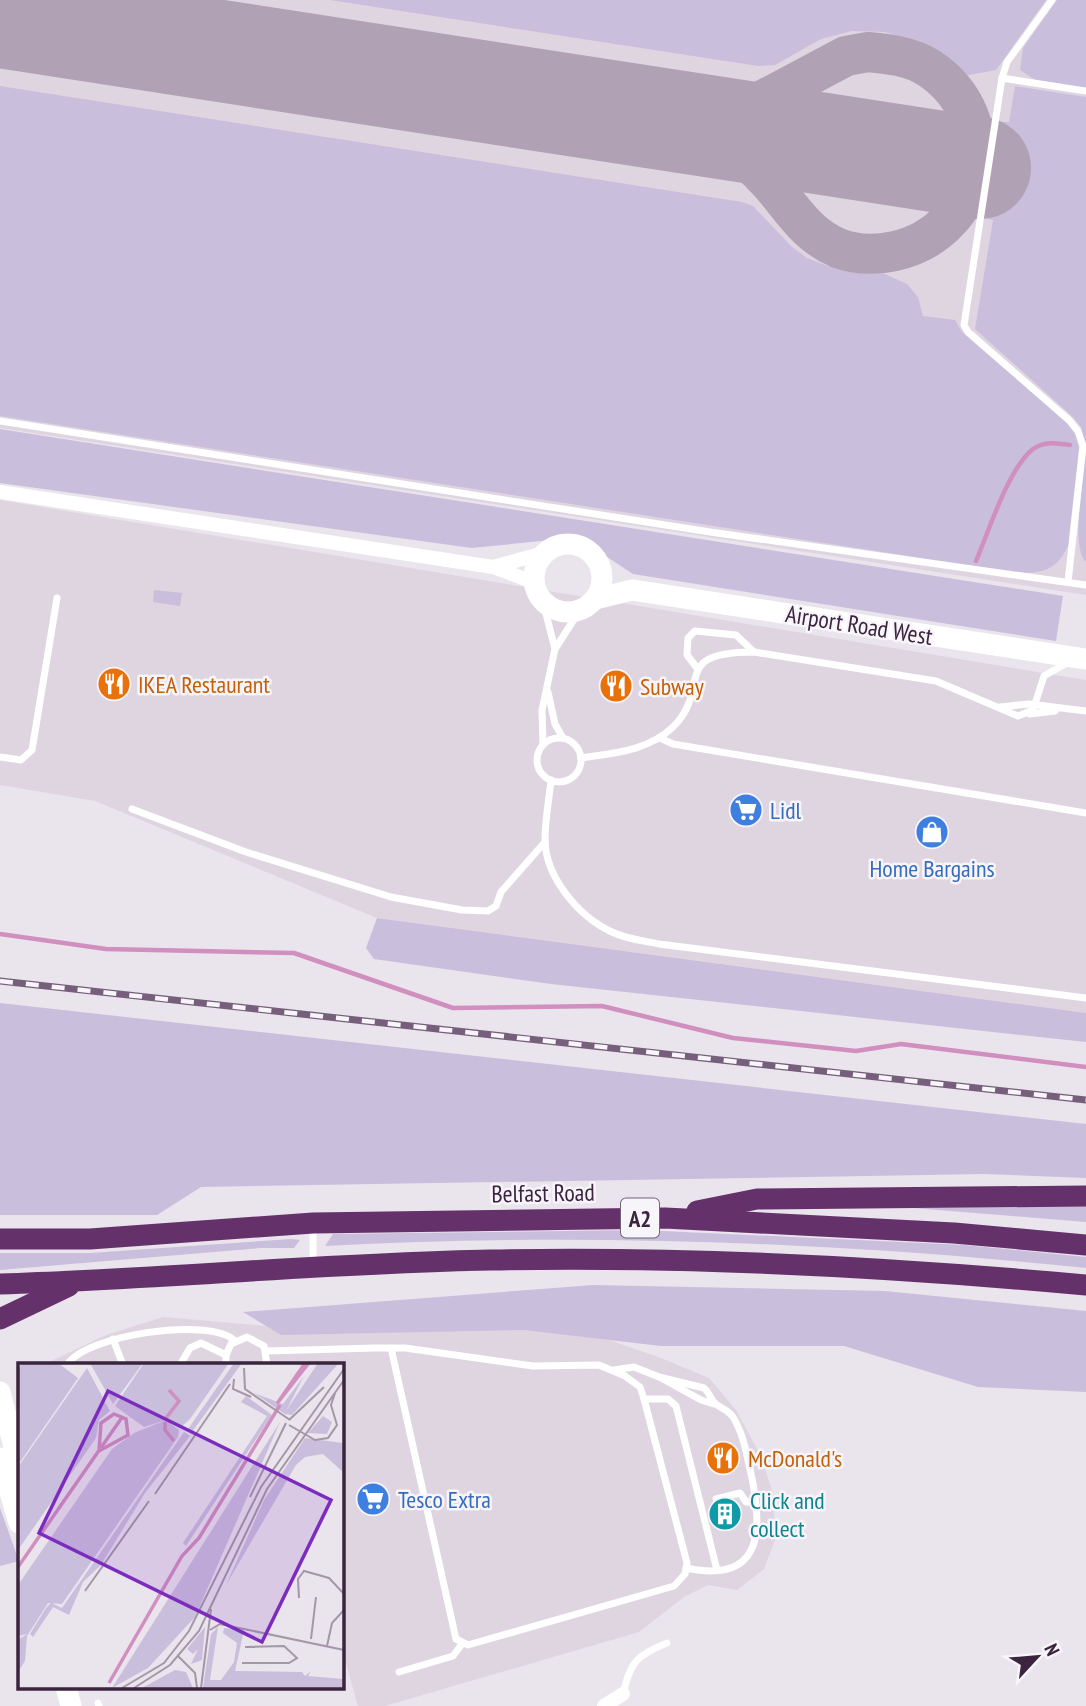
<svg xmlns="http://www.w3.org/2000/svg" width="1086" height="1706" font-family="'PT Sans Narrow',sans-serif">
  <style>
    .built { fill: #ded5e1 }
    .green { fill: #cabedd }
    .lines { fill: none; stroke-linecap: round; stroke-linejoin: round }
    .stream { stroke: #d08fbe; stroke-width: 4.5 }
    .taxiway { stroke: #b0a2b4; stroke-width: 40 }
    .runway { stroke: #b0a2b4; stroke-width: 102 }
    .lane { stroke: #fff; stroke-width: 7 }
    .street { stroke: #fff; stroke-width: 14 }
    .secondary { stroke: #fff; stroke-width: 21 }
    .highway { stroke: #65316a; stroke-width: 21 }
    .rail-casing { stroke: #765f7a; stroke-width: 7 }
    .rail { stroke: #f8f5fa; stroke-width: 4.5; stroke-dasharray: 13; stroke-linecap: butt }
    .labels { text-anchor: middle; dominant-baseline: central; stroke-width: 5; stroke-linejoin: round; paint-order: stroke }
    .shield { fill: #f8f5fa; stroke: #746376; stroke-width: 2 }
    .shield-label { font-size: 23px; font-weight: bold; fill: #3b243e }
    .street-label { font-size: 24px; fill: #3b243e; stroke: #f8f5fa }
    .food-label { font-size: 24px; fill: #c56008; stroke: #f8f5fa; text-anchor: start }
    .shop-label { font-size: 24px; fill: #366cbe; stroke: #f8f5fa; text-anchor: start }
    .culture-label { font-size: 24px; fill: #0d838f; stroke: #f8f5fa; text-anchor: start }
    .inset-river { fill: none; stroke: #d08fbe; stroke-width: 3.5 }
    .inset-road { fill: none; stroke: #a497a7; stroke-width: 2 }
    .view { fill: #7b2cbf; fill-opacity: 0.15; stroke: #7b2cbf; stroke-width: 3.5 }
    .inset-edge { fill: none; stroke: #3b243e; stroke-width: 3.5 }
  </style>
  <rect width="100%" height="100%" fill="#eae4ed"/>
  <g class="built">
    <polygon points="0,0 1086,0 1086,595 0,428"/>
    <polygon points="0,500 1086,680 1086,1013 377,918 95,801 0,785"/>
    <polygon points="163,1317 347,1333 400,1329 577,1329 661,1358 709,1378 736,1410 761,1456 773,1494 775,1540 764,1569 737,1590 708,1585 684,1597 639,1632 385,1706 358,1706 341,1646 341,1365 43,1365 106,1335"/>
  </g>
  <g class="green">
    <polygon points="330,0 1046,0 996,70 963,76 913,41 885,32 852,31 821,39 775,65 758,66"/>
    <polygon points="1057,0 1086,0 1086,88 1037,81 1020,70 1023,48"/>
    <path d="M0,86L742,202L753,206L792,247L807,258L828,266L876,270L907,284L918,297L923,316L955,320L962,332L1068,424L1075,434L1079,448L1068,546C1057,570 1043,573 1019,573L0,416Z"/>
    <polygon points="1015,86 1086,97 1086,449 1081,427 1073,417 975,329 993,220 988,219 1002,122 1009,122"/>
    <polygon points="0,429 1063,596 1056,641 633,574 592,547 571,538 472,548 0,483"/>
    <path d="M1086,453V562C1070,548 1084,475 1086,453Z"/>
    <polygon points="154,590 182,593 180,606 153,602"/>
    <polygon points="377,918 1086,1013 1086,1042 551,984 374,959 366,948"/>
    <polygon points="0,1003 1086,1124 1086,1178 984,1174 201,1187 157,1215 0,1215"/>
    <polygon points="1086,1205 1086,1222 913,1208"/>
    <path d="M641,1230L965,1245L1086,1257V1268C834,1242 577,1232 325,1246L333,1234Z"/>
    <polygon points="291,1239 300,1240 294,1248 261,1248 0,1270 0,1253 90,1253"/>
    <polygon points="593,1285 885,1291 1086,1311 1086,1392 978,1387 844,1346 661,1346 524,1330 281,1335 243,1312"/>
    <polygon points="0,1508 19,1561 0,1566"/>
  </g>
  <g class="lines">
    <g class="stream">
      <path d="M976,561C989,531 1008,469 1033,449C1044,441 1057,443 1070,445"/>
      <polyline points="0,934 106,949 294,953 453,1008 602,1006 733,1038 856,1051 901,1044 1086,1067"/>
    </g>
    <path class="taxiway" d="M868,52C889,54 910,56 929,68C1006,119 983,231 895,251C876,255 856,255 838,248C804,234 790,204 766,179C745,155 716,139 689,123L746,109L846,56Z"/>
    <polyline class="runway" points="0,17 980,168"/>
    <g class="lane">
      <polyline points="1002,78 1007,62 1052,0"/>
      <polyline points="0,421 710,532 1086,585"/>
      <polyline points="1068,582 1083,446 1078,431 1069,420 968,332 964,325 1002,78 1086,91"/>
      <polyline points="543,602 555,649 542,710 543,744"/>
      <polyline points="555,649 580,610"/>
      <polyline points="697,668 687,655 688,638 695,631 736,635 753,651"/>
      <polyline points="548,692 555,724 563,738"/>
      <polyline points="1000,707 1029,704 1086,711"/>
      <polyline points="1030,714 1055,711"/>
      <polyline points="660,738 673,744 1086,813"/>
      <circle cx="559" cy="760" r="22"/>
      <polyline points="0,757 21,760 32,750 57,598"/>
      <path d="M581,758C614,753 648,751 673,727C713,687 668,652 754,652L936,681L1018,716L1033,710L1044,676L1067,663"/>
      <path d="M551,780C549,800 545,820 545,839C545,877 579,917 612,932C626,939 644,941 659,944L1086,998"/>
      <polyline points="132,809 246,852 391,897 462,910 488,911 496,906 501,892 545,842"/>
      <polyline points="313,1227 313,1264"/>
      <polyline points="113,1339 123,1365"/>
      <polyline points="267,1351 375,1348 405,1348 533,1366 599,1365 625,1376 640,1387 644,1399 687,1563 685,1574 674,1586 468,1645 456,1639 391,1348"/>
      <path d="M67,1365C85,1335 210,1316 235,1341"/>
      <polyline points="180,1365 190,1348 201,1343 226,1355"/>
      <polyline points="226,1365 226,1355 231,1344 247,1337 264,1346 267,1365"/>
      <path d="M614,1370L634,1367L659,1377L704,1388C709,1392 710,1397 713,1401C718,1408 728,1409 733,1417C743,1433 746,1452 750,1469C763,1526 766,1585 686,1568"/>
      <polyline points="663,1379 701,1400 714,1404"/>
      <polyline points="644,1399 668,1399 676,1406 717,1570"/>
      <polyline points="716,1499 740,1493 746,1502 755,1502"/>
      <polyline points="399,1672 453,1656 462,1644"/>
      <path d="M623,1694C630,1662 637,1655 667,1643"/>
      <polyline points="98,1703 99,1706"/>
    </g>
    <g class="street">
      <polyline points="0,492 493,567 533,582"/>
      <polyline points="493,567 544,553"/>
      <polyline points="604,1706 623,1694"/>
    </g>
    <g class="secondary">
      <circle cx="568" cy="578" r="34"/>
      <polyline points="595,599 632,590 1086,659"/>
      <polyline points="0,1392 19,1467"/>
      <polyline points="0,1458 19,1523"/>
      <polyline points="66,1687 71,1706"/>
    </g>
    <g class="highway">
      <polyline points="697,1211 757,1199 1086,1196"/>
      <polyline points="0,1239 90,1239 313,1223 665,1218 954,1233 1086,1245"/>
      <path d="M0,1284C164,1279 327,1263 491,1260C689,1256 889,1267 1086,1285"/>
      <polyline points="0,1319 69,1286"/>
    </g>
    <defs>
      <polyline id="rail" points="0,981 1086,1100"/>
    </defs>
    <use href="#rail" class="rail-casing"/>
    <use href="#rail" class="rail"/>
  </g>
  <defs>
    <symbol id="restaurant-disc" viewBox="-11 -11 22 22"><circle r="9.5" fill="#e8710a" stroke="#f8f5fa"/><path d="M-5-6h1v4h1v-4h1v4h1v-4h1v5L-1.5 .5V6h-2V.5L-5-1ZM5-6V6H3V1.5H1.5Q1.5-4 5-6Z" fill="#fff"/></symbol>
    <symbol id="supermarket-disc" viewBox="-11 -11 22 22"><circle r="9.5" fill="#3f7fe0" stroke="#f8f5fa"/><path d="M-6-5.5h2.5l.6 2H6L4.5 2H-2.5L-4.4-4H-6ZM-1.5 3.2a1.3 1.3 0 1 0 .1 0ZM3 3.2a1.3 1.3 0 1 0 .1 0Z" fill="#fff"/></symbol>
    <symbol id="shop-disc" viewBox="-11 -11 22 22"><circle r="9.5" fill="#3f7fe0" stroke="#f8f5fa"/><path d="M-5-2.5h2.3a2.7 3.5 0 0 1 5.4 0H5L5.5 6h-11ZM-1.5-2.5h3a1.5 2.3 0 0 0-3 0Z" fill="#fff"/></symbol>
    <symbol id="building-disc" viewBox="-11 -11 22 22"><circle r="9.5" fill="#0f9aa8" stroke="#f8f5fa"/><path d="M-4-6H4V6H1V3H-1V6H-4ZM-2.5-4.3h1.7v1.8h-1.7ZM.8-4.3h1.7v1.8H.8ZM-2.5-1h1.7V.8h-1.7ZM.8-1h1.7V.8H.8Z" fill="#fff"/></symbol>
  </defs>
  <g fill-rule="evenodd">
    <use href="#restaurant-disc" x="95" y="665" width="38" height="38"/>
    <use href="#restaurant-disc" x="597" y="667" width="38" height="38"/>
    <use href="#supermarket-disc" x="727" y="791" width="38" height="38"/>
    <use href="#shop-disc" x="913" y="813" width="38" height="38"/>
    <use href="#restaurant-disc" x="704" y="1439" width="38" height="38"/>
    <use href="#supermarket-disc" x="354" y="1480" width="38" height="38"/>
    <use href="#building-disc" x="706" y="1495" width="38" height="38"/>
  </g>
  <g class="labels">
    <rect class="shield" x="621" y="1198.5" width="38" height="39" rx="5"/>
    <g class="shield-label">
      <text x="640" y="1218">A2</text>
    </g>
    <g class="street-label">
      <text transform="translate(859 625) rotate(9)">Airport Road West</text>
      <text transform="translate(543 1193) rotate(-1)">Belfast Road</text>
    </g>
    <g class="food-label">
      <text x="138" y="684">IKEA Restaurant</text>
      <text x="640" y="686">Subway</text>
      <text x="748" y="1458">McDonald's</text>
    </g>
    <g class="shop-label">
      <text x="770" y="810">Lidl</text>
      <text x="932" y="868" text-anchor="middle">Home Bargains</text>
      <text x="398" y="1499">Tesco Extra</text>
    </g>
    <g class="culture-label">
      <text x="750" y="1500">Click and<tspan x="750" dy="28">collect</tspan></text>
    </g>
  </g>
  <g transform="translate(18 1363)">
    <rect width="326" height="326" fill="#eae4ed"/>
    <path d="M5,0H40L60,15L0,102V6ZM72,0H125L95,41ZM126,0H211L172,56L163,64L148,57L161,67L160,74L44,241L30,240L9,273L7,298L0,309V277L9,271L0,273V222L94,86L116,70L148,57L126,64L97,43ZM216,0H224L174,69L170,66ZM300,0H321L274,52L267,51L236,30L265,41L286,13L268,48ZM69,5L92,48L81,57L78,75L0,187V104ZM228,33L254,52L168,183L165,180L249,53L223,39ZM305,53L314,59L309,71L290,70ZM262,59L177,254L130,305L94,325ZM166,69L172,73L127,130L83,202L65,219L51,252L35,244L15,274L12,271L28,245L33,240L44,245ZM287,75L325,80V109L305,91L287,94L278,102L208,222L246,137ZM187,264L184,297L173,301L180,286L175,291L169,286ZM200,264L192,317H203L216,299L219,280L205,270L206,265L226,267L217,308L284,309L287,313L293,308L290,313L325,316V325H185L193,271ZM157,307L168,309L175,325H124Z" fill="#cabedd"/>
    <path d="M285,0H293L260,42L258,39Z" fill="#d08fbe"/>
    <path class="inset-river" d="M96,51L108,56L110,72L81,88L83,60ZM148,55L161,38L151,27M147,59V67L156,78M0,204L105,53M91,320L164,193L181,175L262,42"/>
    <path class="inset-road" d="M226,5L227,26L272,57M216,16L215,26L233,34M271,57L306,24M271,62L297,77L310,75L319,62L313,42L317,30M137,131L212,21M232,134L268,60M67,228L131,138M281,235L280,216L286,208L311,215L326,231M192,267L202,261L326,287M293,276L298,234M309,283L314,260L326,247M159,292L177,310L179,325M224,300H271L279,295L266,283L227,284M104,325L146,300L171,268L243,124L326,6M116,325L152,302L181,268L249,126L326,17M183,325L193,246"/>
    <path class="view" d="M90,28L313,137L244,279L21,170Z"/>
    <rect width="326" height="326" class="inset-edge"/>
  </g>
  <g transform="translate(1037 1657) rotate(64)" stroke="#f8f5fa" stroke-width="5" paint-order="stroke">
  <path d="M0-5L12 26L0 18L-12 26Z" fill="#3b243e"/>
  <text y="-10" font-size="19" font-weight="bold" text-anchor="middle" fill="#3b243e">N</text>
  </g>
</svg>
